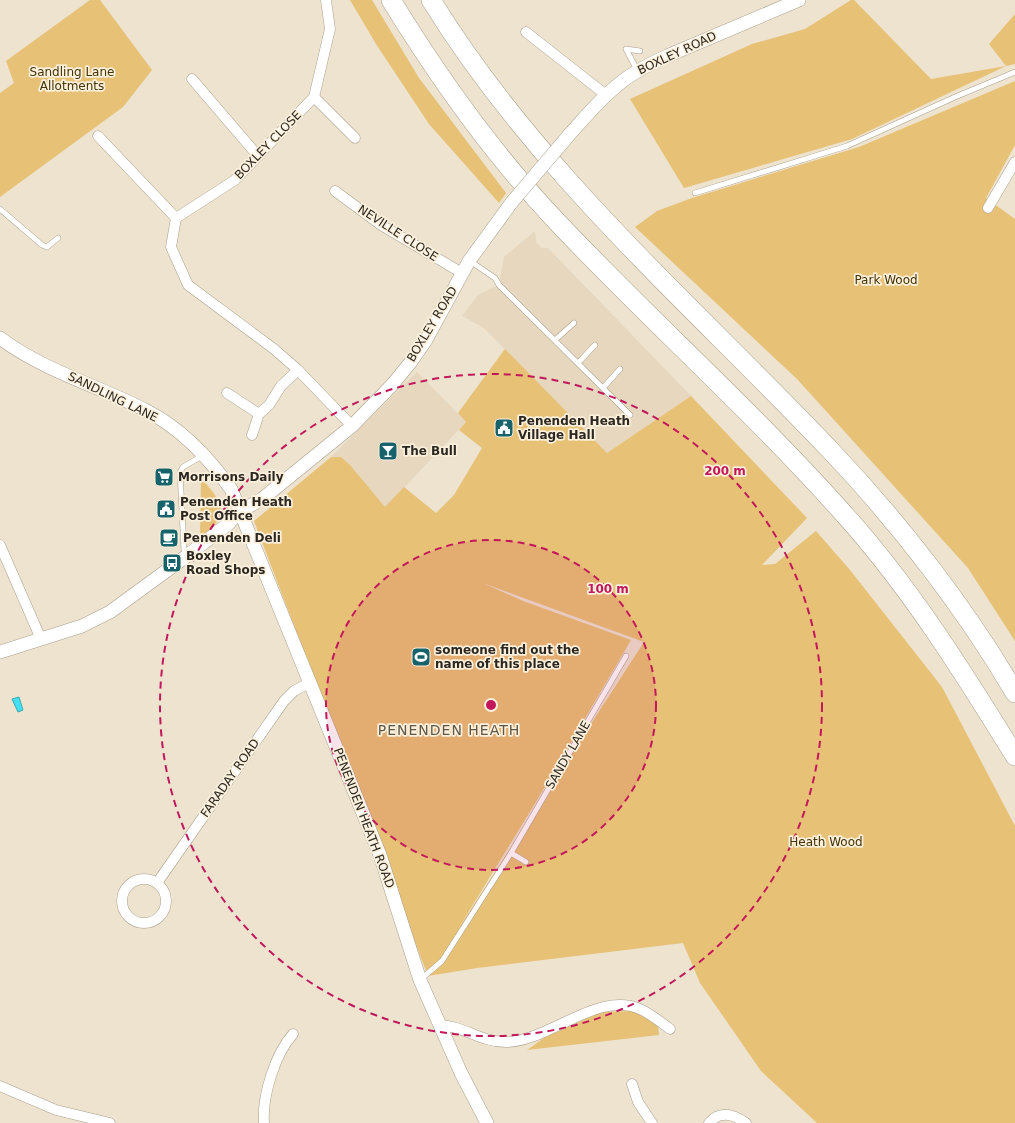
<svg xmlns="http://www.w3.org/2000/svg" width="1015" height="1123" font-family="'DejaVu Sans',sans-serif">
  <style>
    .built { fill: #e6d7be }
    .green { fill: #e7c175; fill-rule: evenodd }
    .water { fill: #43e0f2; stroke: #3ca9b3 }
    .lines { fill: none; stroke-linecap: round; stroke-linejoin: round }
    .service-casing { stroke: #a99f8c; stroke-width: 6 }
    .minor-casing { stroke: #a99f8c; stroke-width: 11 }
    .tertiary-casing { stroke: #a99f8c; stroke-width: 14 }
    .motorway-casing { stroke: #a99f8c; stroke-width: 20 }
    .service { stroke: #fff; stroke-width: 5 }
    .minor { stroke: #fff; stroke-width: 10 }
    .tertiary { stroke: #fff; stroke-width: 13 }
    .motorway { stroke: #fff; stroke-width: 19 }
    .tertiary-bridge-casing { stroke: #a99f8c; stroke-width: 14; stroke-linecap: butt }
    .tertiary-bridge { stroke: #fff; stroke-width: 13 }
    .ring { fill: none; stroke: #c2185b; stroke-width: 2; stroke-dasharray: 7 5 }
    .labels { text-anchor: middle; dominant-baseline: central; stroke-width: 3.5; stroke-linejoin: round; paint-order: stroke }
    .street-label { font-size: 12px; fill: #2c2821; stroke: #fbf0dc }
    .park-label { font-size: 12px; fill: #453205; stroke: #fbf0dc }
    .poi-label { font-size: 12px; font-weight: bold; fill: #2c2821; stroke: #fbf0dc; text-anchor: start }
    .quarter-label { font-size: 14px; letter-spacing: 1px; fill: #5f5645; stroke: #fbf0dc }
    .centre { fill: #c2185b; stroke: #fbf0dc; stroke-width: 2 }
    .ring-label { font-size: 12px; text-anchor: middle; font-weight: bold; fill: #c2185b; stroke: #fbf0dc; stroke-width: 3.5; stroke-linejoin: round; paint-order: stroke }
  </style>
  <rect width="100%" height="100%" fill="#ede3cf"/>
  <g class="built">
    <polygon points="535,231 536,242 542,248 548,248 691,396 607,453 484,328 462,316 478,295 499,285 504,257"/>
    <polygon points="417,372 466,422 385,508 350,465 341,457 331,457"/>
  </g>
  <g class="green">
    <polygon points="90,0 100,0 152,70 123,107 0,197 0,93 14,83 6,61"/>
    <polygon points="350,0 372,0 419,78 506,193 499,203 429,124 376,44"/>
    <polygon points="851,0 854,0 931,79 1006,66 989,44 1015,14 1015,64 1006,66 852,139 684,188 630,99 752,44 805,29"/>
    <polygon points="1015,81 1015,145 986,198 1015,219 1015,641 968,568 797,379 635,227 657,211 692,198 859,147"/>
    <path d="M505,349L607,453L691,396L807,518L762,565L775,564L816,531L850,570L942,687L1015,826V1123H817L761,1071L700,983L683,943L477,968L428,976L254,521L331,457H341L350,465L385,507L404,487L436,513L454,495L482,448L459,430L466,422L458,413ZM483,583L644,642L458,929L536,802L631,640L523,601Z"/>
    <path d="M201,478C225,505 230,514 200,539Z"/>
    <polygon points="633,1011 658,1025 659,1035 527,1050 544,1038 601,1012"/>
  </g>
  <polygon class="water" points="19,697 23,710 18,712 12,699"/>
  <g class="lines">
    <defs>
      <g id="service">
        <polyline points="637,70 626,49 640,51"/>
        <polyline points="695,193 847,146 955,97 1015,72"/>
        <polyline points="0,209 42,245 47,247 58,238"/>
        <polyline points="470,261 495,278 499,285 630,415"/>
        <polyline points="555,340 574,323"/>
        <polyline points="578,363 595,345"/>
        <polyline points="603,388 620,369"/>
        <polyline points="187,555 184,550 180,472 183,467 202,456"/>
        <polyline points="511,853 526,862"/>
        <polyline points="421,979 442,961 511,853 626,656"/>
      </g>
      <g id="minor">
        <polyline points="326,0 330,29 314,97 235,180 176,218 171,247 188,285 274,349 298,370 352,426"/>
        <polyline points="526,32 606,95"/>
        <polyline points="192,79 258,156"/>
        <polyline points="314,97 355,138"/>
        <polyline points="98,136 176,218"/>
        <polyline points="335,191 381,225 462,273"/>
        <polyline points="988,208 1015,162"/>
        <polyline points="227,393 259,414"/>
        <polyline points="252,435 259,414 269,405 281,386 298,370"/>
        <polyline points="0,545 41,639"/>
        <circle cx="144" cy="901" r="22"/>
        <polyline points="157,883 284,701 294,691 311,682"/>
        <path d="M439,1025C465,1026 479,1042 506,1042C551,1041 598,989 642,1010C652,1015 661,1022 670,1029"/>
        <polyline points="632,1084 638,1102 652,1123"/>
        <polyline points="0,1086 56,1110 110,1123"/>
        <path d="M264,1123C262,1096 275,1054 293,1034"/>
        <path d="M709,1123C720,1110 733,1114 746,1123"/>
      </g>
      <g id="tertiary">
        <path d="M569,135C586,116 603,96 624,80C637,70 652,63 667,56L799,0"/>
        <path d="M0,338C44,371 99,386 147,411C182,429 209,458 231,489L380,855L420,980L461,1073L487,1123"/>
        <polyline points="0,652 82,626 110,612 188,555 228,524 239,512 262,499 352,426 392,385 410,363 426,340 469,261 512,202"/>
      </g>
      <g id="motorway">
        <path d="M391,0C440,80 495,157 560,225C653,323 754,413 844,514C910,587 963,672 1015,756"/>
        <path d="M431,0C539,175 694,306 833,453C900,524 966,609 1015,693"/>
      </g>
    </defs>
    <use href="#service" class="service-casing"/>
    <use href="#minor" class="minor-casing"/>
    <use href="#tertiary" class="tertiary-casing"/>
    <use href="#motorway" class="motorway-casing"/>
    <use href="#service" class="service"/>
    <use href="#minor" class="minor"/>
    <use href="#tertiary" class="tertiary"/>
    <use href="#motorway" class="motorway"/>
    <defs>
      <polyline id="tertiary-bridge" points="512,202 569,135"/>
    </defs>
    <use href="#tertiary-bridge" class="tertiary-bridge-casing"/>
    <use href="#tertiary-bridge" class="tertiary-bridge"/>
  </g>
  <circle cx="491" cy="705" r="165" fill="#c2185b" fill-opacity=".12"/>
  <g class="ring">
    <circle cx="491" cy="705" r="165"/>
    <circle cx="491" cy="705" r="331"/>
  </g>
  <defs>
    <symbol id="civic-square" viewBox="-11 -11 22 22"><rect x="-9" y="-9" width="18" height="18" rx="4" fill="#16636c" stroke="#fbf0dc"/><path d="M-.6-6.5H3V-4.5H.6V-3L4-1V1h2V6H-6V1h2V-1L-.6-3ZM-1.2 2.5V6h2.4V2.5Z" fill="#fff"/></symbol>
    <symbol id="bar-square" viewBox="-11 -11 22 22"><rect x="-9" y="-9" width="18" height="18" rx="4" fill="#16636c" stroke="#fbf0dc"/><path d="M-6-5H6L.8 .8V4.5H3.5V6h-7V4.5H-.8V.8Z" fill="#fff"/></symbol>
    <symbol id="supermarket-square" viewBox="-11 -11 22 22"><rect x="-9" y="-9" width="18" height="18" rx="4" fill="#16636c" stroke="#fbf0dc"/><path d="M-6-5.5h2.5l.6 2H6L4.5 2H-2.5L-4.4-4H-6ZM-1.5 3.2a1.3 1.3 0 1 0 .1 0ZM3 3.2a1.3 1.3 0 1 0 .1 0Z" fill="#fff"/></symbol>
    <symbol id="cafe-square" viewBox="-11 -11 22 22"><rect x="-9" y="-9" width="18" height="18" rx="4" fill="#16636c" stroke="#fbf0dc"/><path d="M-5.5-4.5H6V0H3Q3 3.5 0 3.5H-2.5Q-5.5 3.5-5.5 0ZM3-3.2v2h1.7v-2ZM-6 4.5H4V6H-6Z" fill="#fff"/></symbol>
    <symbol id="bus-square" viewBox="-11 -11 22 22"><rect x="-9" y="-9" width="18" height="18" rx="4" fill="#16636c" stroke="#fbf0dc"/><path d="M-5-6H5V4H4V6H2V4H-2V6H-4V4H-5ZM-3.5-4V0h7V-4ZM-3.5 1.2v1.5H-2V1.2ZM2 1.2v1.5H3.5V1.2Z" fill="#fff"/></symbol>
    <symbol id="stadium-square" viewBox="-11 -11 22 22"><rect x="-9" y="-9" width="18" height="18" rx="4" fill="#16636c" stroke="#fbf0dc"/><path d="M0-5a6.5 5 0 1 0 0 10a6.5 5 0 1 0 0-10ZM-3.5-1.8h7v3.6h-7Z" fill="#fff"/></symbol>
  </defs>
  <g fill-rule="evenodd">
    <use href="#civic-square" x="493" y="417" width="22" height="22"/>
    <use href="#bar-square" x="377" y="440" width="22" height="22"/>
    <use href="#supermarket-square" x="153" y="466" width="22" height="22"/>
    <use href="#civic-square" x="155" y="498" width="22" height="22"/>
    <use href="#cafe-square" x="158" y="527" width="22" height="22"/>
    <use href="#bus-square" x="161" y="552" width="22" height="22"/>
    <use href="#stadium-square" x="410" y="646" width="22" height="22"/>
  </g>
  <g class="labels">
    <g class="street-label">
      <text transform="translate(677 53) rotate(-25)">BOXLEY ROAD</text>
      <text transform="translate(268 145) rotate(-46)">BOXLEY CLOSE</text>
      <text transform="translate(398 233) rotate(33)">NEVILLE CLOSE</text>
      <text transform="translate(432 324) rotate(-59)">BOXLEY ROAD</text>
      <text transform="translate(113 397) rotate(26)">SANDLING LANE</text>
      <text transform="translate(568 755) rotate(-60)">SANDY LANE</text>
      <text transform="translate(230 778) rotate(-55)">FARADAY ROAD</text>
      <text transform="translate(364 818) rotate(69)">PENENDEN HEATH ROAD</text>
    </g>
    <g class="park-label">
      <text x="72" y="72">Sandling Lane<tspan x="72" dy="14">Allotments</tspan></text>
      <text x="886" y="280">Park Wood</text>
      <text x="826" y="842">Heath Wood</text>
    </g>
    <g class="poi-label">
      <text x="518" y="421">Penenden Heath<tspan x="518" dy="14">Village Hall</tspan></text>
      <text x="402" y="451">The Bull</text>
      <text x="178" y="477">Morrisons Daily</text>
      <text x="180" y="502">Penenden Heath<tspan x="180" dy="14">Post Office</tspan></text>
      <text x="183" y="538">Penenden Deli</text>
      <text x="186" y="556">Boxley<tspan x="186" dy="14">Road Shops</tspan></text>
      <text x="435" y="650">someone find out the<tspan x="435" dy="14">name of this place</tspan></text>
    </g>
    <g class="quarter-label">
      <text x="449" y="730">PENENDEN HEATH</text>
    </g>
  </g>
  <circle cx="491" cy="705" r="6" class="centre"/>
  <g class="ring-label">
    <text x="725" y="475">200 m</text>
    <text x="608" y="593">100 m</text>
  </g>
</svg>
